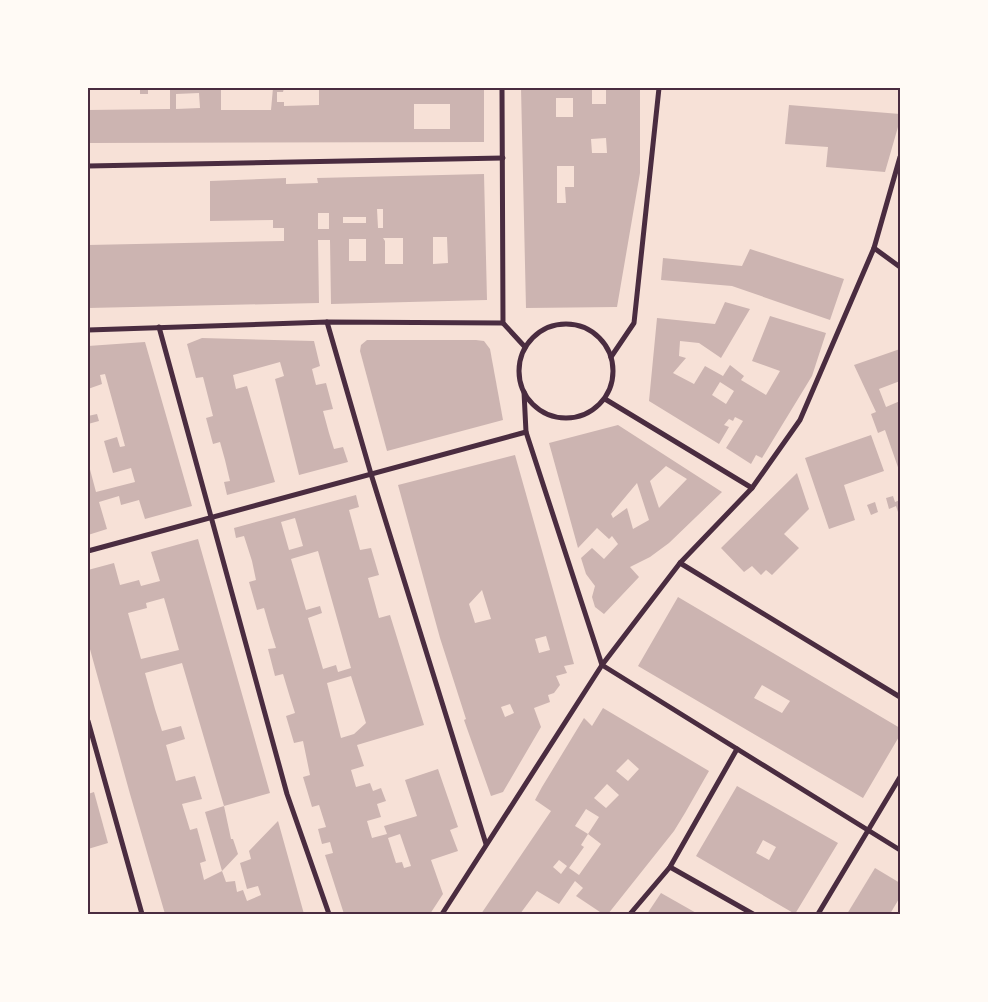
<svg xmlns="http://www.w3.org/2000/svg" width="988" height="1002" font-family="'Exo 2',sans-serif">
  <style>
    .building { fill: #ccb4b1; fill-rule: evenodd }
    .lines { fill: none; stroke-linecap: round; stroke-linejoin: round }
    .minor { stroke: #4a2c40; stroke-width: 5 }
    .neatline { fill: none; stroke: #4a2c40; stroke-width: 2 }
  </style>
  <rect width="100%" height="100%" fill="#f7e1d7"/>
  <g class="building">
    <rect x="140" y="88" width="8" height="6"/>
    <path d="M170,88H221V110H271L273,88H284L283,92H277V102H284V106L319,105V88H484V142L88,143V110L170,109ZM199,93L200,108L176,109V94ZM414,104H450V129H414Z"/>
    <path d="M521,88H592V104H606V88H640V173L617,307L526,308ZM556,98H573V117H556ZM606,138L607,153H592L591,139ZM557,166H574V187H565L566,203H557Z"/>
    <polygon points="789,105 900,114 900,120 885,172 826,167 828,147 785,144"/>
    <path d="M484,174L487,300L331,304L330,240H318L319,303L88,308V245L284,241V228H273V220L210,221V181L286,178V184L318,183L317,178ZM377,209H383V228H378ZM318,213H329V229H318ZM343,217H366V223H343ZM433,237H447L448,263L433,264ZM383,238H403V264H385V241ZM349,239H366V261H349Z"/>
    <polygon points="750,249 844,279 830,320 732,286 661,280 663,258 742,266"/>
    <path d="M725,302L750,309L721,358L699,343L680,341L679,356L686,358L673,373L694,384L705,366L723,376L730,365L744,376L741,380L766,395L780,371L752,361L770,316L826,333L812,376L762,458L756,455L751,464L726,448L743,421L735,417L733,421L729,419L724,425L729,427L719,444L649,401L657,318L715,324ZM720,382L734,391L726,404L712,395Z"/>
    <polygon points="202,338 314,341 320,366 312,369 316,385 326,383 333,409 323,411 329,433 334,449 343,447 348,462 299,475 275,379 284,376 280,362 233,375 236,389 247,386 275,482 227,495 224,482 230,481 225,460 220,442 213,444 206,418 213,416 203,377 196,378 187,344"/>
    <polygon points="367,340 476,340 484,341 490,349 503,420 387,451 360,351 361,345"/>
    <polygon points="145,342 192,506 145,519 139,500 121,505 119,496 99,502 107,529 88,535 88,462 96,492 135,482 131,468 113,473 104,441 117,437 120,447 125,446 105,374 100,375 102,384 88,389 88,346"/>
    <polygon points="900,349 900,381 879,389 886,407 900,401 900,473 885,430 878,433 871,414 876,412 854,365"/>
    <polygon points="97,414 99,421 88,424 88,416"/>
    <path d="M618,425L722,492L669,543L650,557L630,567L639,577L604,614L595,607L592,597L595,586L586,574L581,558L592,548L604,559L618,544L612,536L609,539L597,528L578,548L549,443ZM666,466L687,479L659,508L650,481ZM637,483L649,520L633,529L627,508L613,518L611,514Z"/>
    <polygon points="871,435 884,471 844,485 855,520 829,529 805,458"/>
    <path d="M515,455L574,664L564,666L567,673L556,676L560,685L554,693L548,695L550,702L534,708L541,727L503,792L491,796L464,720L466,719L440,638L398,485ZM482,590L491,619L475,623L469,604ZM546,636L550,650L539,653L535,639ZM510,704L514,713L505,717L501,707Z"/>
    <polygon points="797,473 809,509 784,534 799,548 772,575 766,570 761,575 752,566 744,572 721,548"/>
    <path d="M356,495L359,507L349,510L360,550L371,548L379,575L368,578L379,618L390,615L424,725L357,745L364,766L351,770L356,787L370,783L373,791L381,788L386,801L377,804L381,817L367,821L372,838L387,834L384,826L417,816L405,780L438,769L458,827L450,830L458,851L431,860L443,894L430,914H344L325,855L333,853L330,842L322,844L318,829L326,827L319,805L312,807L303,777L310,775L303,741L294,743L286,716L295,713L289,694L283,674L275,676L268,649L276,648L270,629L264,608L257,610L249,582L256,580L252,561L244,536L236,538L234,528ZM295,518L303,546L289,550L281,522ZM318,551L351,668L338,672L336,665L323,669L308,618L322,613L320,606L306,610L291,559ZM351,676L366,723L354,734L341,738L327,683ZM400,834L411,866L404,868L402,862L396,863L388,838Z"/>
    <polygon points="893,496 895,502 900,500 900,518 896,506 889,509 886,498"/>
    <polygon points="875,502 878,512 871,515 867,505"/>
    <path d="M198,539L270,793L224,806L182,663L145,673L155,709L162,731L181,726L185,739L166,745L176,781L195,776L202,799L182,804L190,830L197,828L206,861L200,863L204,880L222,871L226,882L235,881L237,892L243,890L247,901L261,895L258,886L247,889L240,863L251,859L249,851L278,821L304,914H165L130,794L88,642V570L114,563L120,585L139,580L141,586L160,581L151,552ZM164,598L179,650L141,659L128,613L147,608L146,603Z"/>
    <path d="M678,597L900,728V735L863,798L638,666ZM762,685L790,701L782,713L754,698Z"/>
    <path d="M603,708L709,771L685,813L674,831L608,914H603L576,896L583,888L575,881L559,904L537,891L520,914H481L551,811L535,800L542,787L584,718L592,726ZM628,759L639,769L628,781L616,771ZM607,784L619,795L606,808L594,798ZM586,809L599,817L588,834L575,826ZM588,834L601,844L579,875L569,868L584,847L581,845ZM559,860L567,866L561,874L553,867Z"/>
    <path d="M737,786L838,843L795,914L696,856ZM763,840L776,847L769,860L756,853Z"/>
    <polygon points="94,792 108,843 88,849 88,794"/>
    <polygon points="224,806 231,839 233,839 238,854 222,871 205,812"/>
    <polygon points="875,868 900,883 900,897 890,914 847,914"/>
    <polygon points="661,893 698,914 647,914"/>
  </g>
  <g class="lines">
    <g class="minor">
      <polyline points="502,88 503,323 525,347"/>
      <polyline points="88,166 503,158"/>
      <polyline points="874,248 900,267"/>
      <polyline points="327,322 371,474 486,844"/>
      <circle cx="566" cy="371" r="47"/>
      <polyline points="159,327 287,794 329,914"/>
      <polyline points="88,330 327,322 503,323"/>
      <polyline points="611,357 634,323 659,88"/>
      <polyline points="524,392 526,432 602,665 900,850"/>
      <polyline points="605,399 752,488"/>
      <polyline points="88,551 526,432"/>
      <polyline points="680,563 900,697"/>
      <polyline points="88,721 142,914"/>
      <polyline points="670,867 753,914"/>
      <polyline points="442,914 602,665 680,563 752,488 800,420 874,248 900,157"/>
      <polyline points="630,914 670,867 737,749"/>
      <polyline points="818,914 900,777"/>
    </g>
  </g>
  <rect width="988" height="1002" fill="none" stroke="#fffaf5" stroke-width="178"/>
  <rect x="89" y="89" width="810" height="824" class="neatline"/>
</svg>
